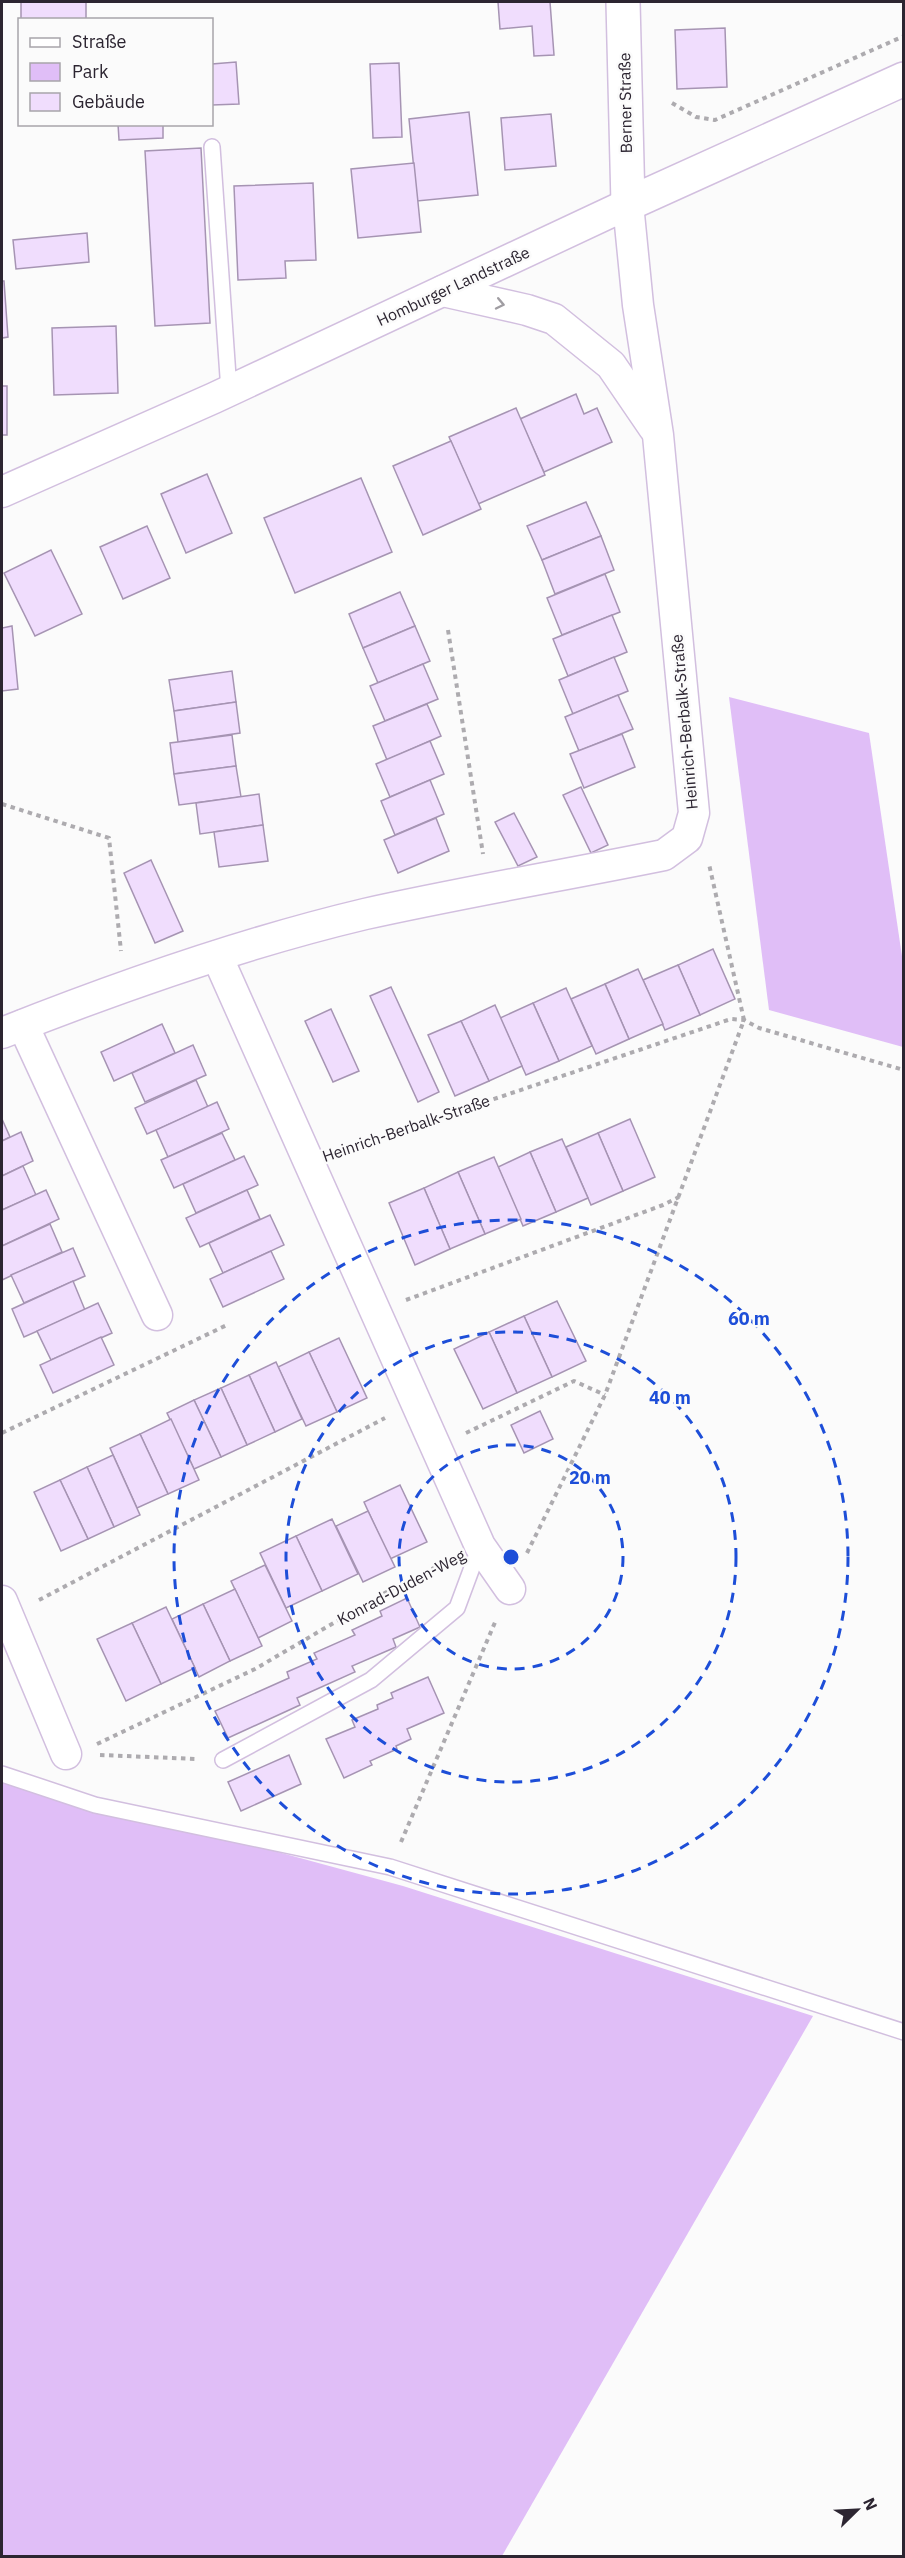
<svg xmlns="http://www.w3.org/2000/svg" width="905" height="2558" font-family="'IBM Plex Sans',sans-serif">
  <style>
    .green { fill: #e0bef7 }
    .building { fill: #f0ddfd; stroke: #a694b3; stroke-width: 1.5 }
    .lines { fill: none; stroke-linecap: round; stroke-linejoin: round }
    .lane-casing { stroke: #d2bfdf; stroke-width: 18 }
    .street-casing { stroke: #d2bfdf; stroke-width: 33 }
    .secondary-casing { stroke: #d2bfdf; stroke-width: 36 }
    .path { stroke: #adabaf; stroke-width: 4; stroke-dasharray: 4.5 4.5; stroke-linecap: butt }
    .lane { stroke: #fff; stroke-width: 15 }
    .street { stroke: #fff; stroke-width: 30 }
    .secondary { stroke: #fff; stroke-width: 33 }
    .oneway { stroke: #a09da2 }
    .ring { fill: none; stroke: #1d4ed8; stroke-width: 3; stroke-dasharray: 10 8 }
    .labels { text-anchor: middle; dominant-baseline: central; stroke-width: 5; stroke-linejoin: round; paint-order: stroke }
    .street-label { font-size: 16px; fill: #2c2531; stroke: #fbfbfb }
    .centre { fill: #1d4ed8; stroke: #fbfbfb; stroke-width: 3 }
    .ring-label { font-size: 18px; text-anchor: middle; font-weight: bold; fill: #1d4ed8; stroke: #fbfbfb; stroke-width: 5; stroke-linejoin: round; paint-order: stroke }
  </style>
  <rect width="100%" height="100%" fill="#fbfbfb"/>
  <g class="green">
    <polygon points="729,697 869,733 903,963 903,1047 769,1010"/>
    <polygon points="2,1777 403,1886 813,2016 502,2556 2,2556"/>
  </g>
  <g class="building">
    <rect x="21" y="2" width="65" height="18"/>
    <polygon points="498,2 550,2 554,55 534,56 532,26 500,29"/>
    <polygon points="725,28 727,87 677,89 675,30"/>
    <polygon points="236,62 239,104 212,105 212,64"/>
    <polygon points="399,63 402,137 373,138 370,64"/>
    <polygon points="469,112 478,195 417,201 409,119"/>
    <polygon points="551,114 556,166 505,170 501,118"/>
    <polygon points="118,124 163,124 163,138 119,140"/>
    <polygon points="201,148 210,323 155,326 145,151"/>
    <polygon points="414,163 421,232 358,238 351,169"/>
    <polygon points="313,183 316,260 285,261 286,278 238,280 234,186"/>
    <polygon points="87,233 89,262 16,269 13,240"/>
    <polygon points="2,281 4,281 8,337 2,338"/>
    <polygon points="116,326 118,393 54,395 52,328"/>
    <rect x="2" y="386" width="5" height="49"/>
    <polygon points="576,394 584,414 597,408 612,442 544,472 520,419"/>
    <polygon points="516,408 545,475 478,504 449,437"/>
    <polygon points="451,441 481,509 423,535 393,466"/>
    <polygon points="207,474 232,533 186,553 161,494"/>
    <polygon points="361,478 392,552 295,593 264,518"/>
    <polygon points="586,502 601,536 542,560 527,526"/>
    <polygon points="147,526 170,578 123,599 100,547"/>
    <polygon points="601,536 614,570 555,594 542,560"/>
    <polygon points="51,550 82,614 35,636 4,573"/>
    <polygon points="605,574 620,612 562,635 547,598"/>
    <polygon points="400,592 415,626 363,648 349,614"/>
    <polygon points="612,615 627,652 568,676 553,639"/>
    <polygon points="12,626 18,689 2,691 2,628"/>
    <polygon points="415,626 430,661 378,683 363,648"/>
    <polygon points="614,657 628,691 573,714 559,680"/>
    <polygon points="423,664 438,699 385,721 370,686"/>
    <polygon points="232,671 236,702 174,711 169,680"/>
    <polygon points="618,695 633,729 579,751 565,717"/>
    <polygon points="236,702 240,733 178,742 174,711"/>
    <polygon points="427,704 441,736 387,760 373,726"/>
    <polygon points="622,734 635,767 584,788 570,754"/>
    <polygon points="232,735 236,766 174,774 170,743"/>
    <polygon points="430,741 444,774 390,797 376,764"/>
    <polygon points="236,766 241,797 179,805 174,774"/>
    <polygon points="430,780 444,814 395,835 381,801"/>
    <polygon points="581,787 608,845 591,853 563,795"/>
    <polygon points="259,794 263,825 200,834 196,803"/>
    <polygon points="514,813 537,857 518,866 495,822"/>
    <polygon points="436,818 449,851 398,873 384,840"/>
    <polygon points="263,825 268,861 219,867 214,832"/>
    <polygon points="151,860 183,931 155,943 124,873"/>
    <polygon points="713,949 735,999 700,1015 678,965"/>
    <polygon points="678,965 700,1015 665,1030 643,980"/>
    <polygon points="638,969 663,1024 629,1039 605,984"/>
    <polygon points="605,984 629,1039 596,1054 571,999"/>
    <polygon points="391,987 439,1092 418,1102 370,996"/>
    <polygon points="566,988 592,1046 559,1061 533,1003"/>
    <polygon points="533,1003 559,1061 526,1075 500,1018"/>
    <polygon points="495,1005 522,1066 489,1081 461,1021"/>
    <polygon points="331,1009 359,1071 333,1082 305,1021"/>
    <polygon points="461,1021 489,1081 455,1096 428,1035"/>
    <polygon points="162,1024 175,1053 114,1081 101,1052"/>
    <polygon points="193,1045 206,1075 145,1102 132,1073"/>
    <polygon points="196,1080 208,1107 147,1134 135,1108"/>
    <polygon points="217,1102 229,1129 168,1157 156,1130"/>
    <polygon points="2,1119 10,1137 2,1141"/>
    <polygon points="630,1119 655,1177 623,1191 598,1133"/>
    <polygon points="21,1132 33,1161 2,1176 2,1141"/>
    <polygon points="222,1133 235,1160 174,1188 161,1160"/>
    <polygon points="598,1133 623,1191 591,1205 566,1147"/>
    <polygon points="562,1139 588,1198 556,1212 530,1152"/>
    <polygon points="530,1152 556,1212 523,1226 498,1167"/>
    <polygon points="244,1156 258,1185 196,1213 183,1184"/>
    <polygon points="494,1157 521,1219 485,1234 458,1172"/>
    <polygon points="23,1166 36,1195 2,1210 2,1176"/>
    <polygon points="458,1172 485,1234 450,1249 424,1188"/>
    <polygon points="424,1188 450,1249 415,1265 389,1203"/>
    <polygon points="46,1190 59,1219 2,1246 2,1210"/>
    <polygon points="247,1190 260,1219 200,1247 186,1218"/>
    <polygon points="270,1215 284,1245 223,1273 209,1243"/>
    <polygon points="50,1224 62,1252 2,1280 2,1246"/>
    <polygon points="73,1248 85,1276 24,1303 11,1275"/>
    <polygon points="271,1251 284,1279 223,1307 210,1279"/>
    <polygon points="73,1281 85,1310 24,1337 12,1309"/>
    <polygon points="557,1301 586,1361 552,1377 524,1316"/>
    <polygon points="98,1303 112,1333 51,1360 37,1331"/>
    <polygon points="524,1316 552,1377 517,1393 489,1332"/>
    <polygon points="489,1332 517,1393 483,1409 454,1349"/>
    <polygon points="101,1337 114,1365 53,1393 40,1365"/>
    <polygon points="339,1338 367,1398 337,1412 309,1352"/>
    <polygon points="309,1352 337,1412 306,1426 278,1367"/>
    <polygon points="276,1362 302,1419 275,1432 249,1375"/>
    <polygon points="249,1375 275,1432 247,1445 221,1388"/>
    <polygon points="221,1388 247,1445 221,1457 194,1400"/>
    <polygon points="194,1400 221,1457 194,1469 167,1413"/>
    <polygon points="540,1411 553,1439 524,1453 511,1425"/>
    <polygon points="171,1419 199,1480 168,1494 140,1434"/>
    <polygon points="140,1434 168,1494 137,1508 110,1448"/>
    <polygon points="113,1455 140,1515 114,1527 87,1467"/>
    <polygon points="87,1467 114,1527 88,1539 60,1480"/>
    <polygon points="60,1480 88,1539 61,1551 34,1492"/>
    <polygon points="400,1485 427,1542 390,1559 364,1502"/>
    <polygon points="368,1511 395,1567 363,1582 336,1526"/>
    <polygon points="332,1519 358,1574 322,1591 296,1536"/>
    <polygon points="296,1536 322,1591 286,1608 260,1553"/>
    <polygon points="265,1565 292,1621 258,1638 231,1581"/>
    <polygon points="235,1589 262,1646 230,1661 203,1604"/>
    <polygon points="407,1598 420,1627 393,1639 396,1647 352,1666 355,1672 297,1698 300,1705 228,1738 215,1711 289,1678 287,1672 317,1659 314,1653 355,1635 352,1630 382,1616 380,1611"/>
    <polygon points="203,1604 230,1661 199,1677 172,1619"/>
    <polygon points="166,1607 195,1668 161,1684 132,1623"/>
    <polygon points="132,1623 161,1684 126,1701 97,1639"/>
    <polygon points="428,1677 444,1713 407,1729 411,1739 396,1746 397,1749 370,1761 372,1765 344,1778 326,1739 355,1727 352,1720 378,1709 377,1705 393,1698 391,1693"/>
    <polygon points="289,1755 301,1784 241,1811 228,1782"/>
  </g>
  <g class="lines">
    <defs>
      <g id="lane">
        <polyline points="212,147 229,391"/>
        <polyline points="223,1760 371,1680 457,1608 480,1546"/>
        <polyline points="2,1774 95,1805 390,1867 904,2032"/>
      </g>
      <g id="street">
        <polyline points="443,291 527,310 554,319 611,365 654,428"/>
        <path d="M2,492L214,398L628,204L638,305L658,435L694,813L687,838L664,855C565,875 464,892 365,914C243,943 118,987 2,1033"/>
        <polyline points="217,956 480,1546 510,1589"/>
        <polyline points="23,1025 157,1315"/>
        <polyline points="2,1601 66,1754"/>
      </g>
      <polyline id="secondary" points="623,2 628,204 904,79"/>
    </defs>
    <use href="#lane" class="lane-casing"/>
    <use href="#street" class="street-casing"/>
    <use href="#secondary" class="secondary-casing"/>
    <g class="path">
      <polyline points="672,103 696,117 715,120 904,36"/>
      <polyline points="448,630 483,854"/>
      <polyline points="2,804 109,838 121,951"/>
      <polyline points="340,1151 731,1019 744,1020 759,1028 904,1070"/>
      <polyline points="406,1300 663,1205 679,1197"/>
      <polyline points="2,1433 229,1324"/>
      <polyline points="466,1433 574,1381 605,1395"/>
      <polyline points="527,1553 605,1395 744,1020 709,864"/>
      <polyline points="39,1600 385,1418"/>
      <polyline points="97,1744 255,1669 390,1590 444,1563"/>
      <polyline points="100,1755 197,1759"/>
      <polyline points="401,1842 496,1620"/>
    </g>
    <use href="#lane" class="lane"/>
    <use href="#street" class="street"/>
    <use href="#secondary" class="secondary"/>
  </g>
  <defs><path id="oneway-chevron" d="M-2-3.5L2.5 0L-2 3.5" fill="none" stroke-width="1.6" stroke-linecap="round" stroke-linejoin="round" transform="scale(1.5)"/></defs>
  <use class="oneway" href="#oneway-chevron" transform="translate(500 304) rotate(12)"/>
  <g class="ring">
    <circle cx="511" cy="1557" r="112"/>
    <circle cx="511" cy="1557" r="225"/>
    <circle cx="511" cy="1557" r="337"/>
  </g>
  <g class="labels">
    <g class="street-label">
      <text transform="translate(625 103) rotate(-91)">Berner Straße</text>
      <text transform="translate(453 286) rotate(-25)">Homburger Landstraße</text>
      <text transform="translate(684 722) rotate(-95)">Heinrich-Berbalk-Straße</text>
      <text transform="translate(406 1128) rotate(-19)">Heinrich-Berbalk-Straße</text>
      <text transform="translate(401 1587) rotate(-28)">Konrad-Duden-Weg</text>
    </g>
  </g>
  <circle cx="511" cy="1557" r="9" class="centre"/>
  <g class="ring-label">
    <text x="749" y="1325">60 m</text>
    <text x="670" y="1404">40 m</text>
    <text x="590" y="1484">20 m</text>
  </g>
  <rect width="905" height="2558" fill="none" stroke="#2c2531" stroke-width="6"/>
  <rect x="18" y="18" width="195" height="108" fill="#fbfbfb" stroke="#a8a5aa" stroke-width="1.5"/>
  <rect x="30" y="38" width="30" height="9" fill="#ffffff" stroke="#a8a5aa" stroke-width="1.5"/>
  <text x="72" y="48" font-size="18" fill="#2c2531">Straße</text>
  <rect x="30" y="63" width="30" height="18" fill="#e0bef7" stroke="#a8a5aa" stroke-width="1.5"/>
  <text x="72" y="78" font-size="18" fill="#2c2531">Park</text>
  <rect x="30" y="93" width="30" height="18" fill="#f0ddfd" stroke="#a8a5aa" stroke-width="1.5"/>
  <text x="72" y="108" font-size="18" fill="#2c2531">Gebäude</text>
  <g transform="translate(857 2510) rotate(66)" stroke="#fbfbfb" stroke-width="4.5" paint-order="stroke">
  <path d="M0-4.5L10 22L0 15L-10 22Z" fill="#2c2531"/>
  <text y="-9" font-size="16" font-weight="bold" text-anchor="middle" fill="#2c2531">N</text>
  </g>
</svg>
